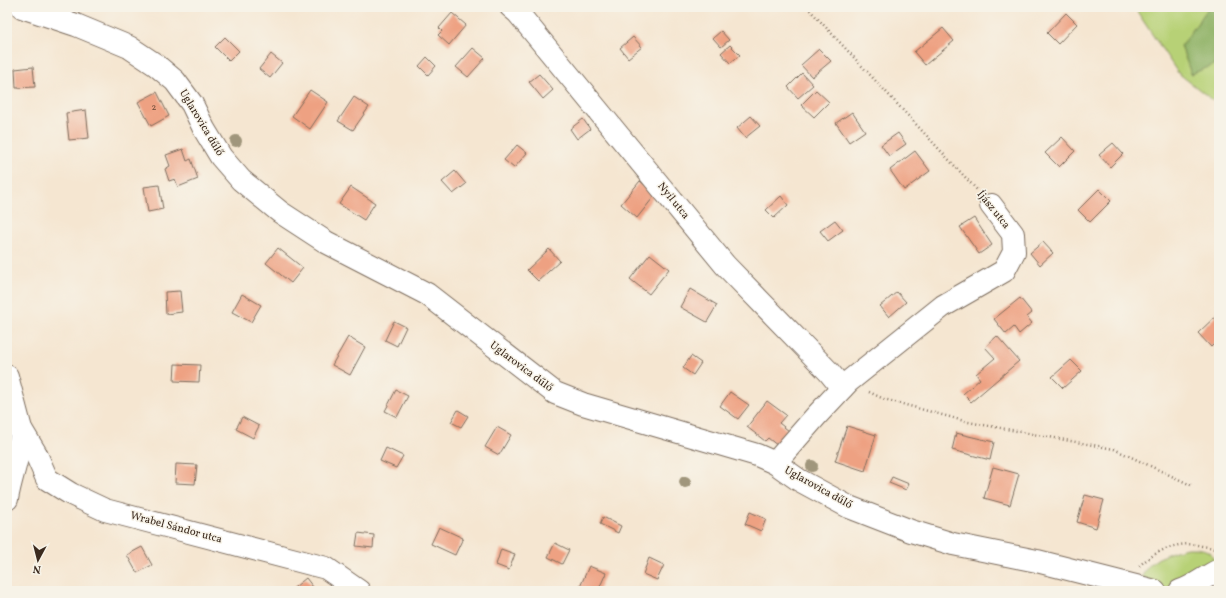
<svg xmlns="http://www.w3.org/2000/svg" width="1226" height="598" font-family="Vollkorn,serif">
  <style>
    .green { fill: #b7d176; stroke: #797e4a }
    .forest { fill: #91b367; stroke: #666e42 }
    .building { fill: #eea182 }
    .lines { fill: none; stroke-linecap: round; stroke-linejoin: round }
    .minor-casing { stroke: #7c6c5d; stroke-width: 24 }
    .path { stroke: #7c6c5d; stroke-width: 2.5; stroke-dasharray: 1 3; stroke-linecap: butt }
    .minor { stroke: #fff; stroke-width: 22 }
    .tree { fill: #a0967b }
    .labels { text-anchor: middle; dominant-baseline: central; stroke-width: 3; stroke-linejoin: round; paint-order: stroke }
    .number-label { font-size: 9px; fill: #684837 }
    .street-label { font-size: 11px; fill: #3b2a1e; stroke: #f7f3e8 }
  </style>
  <rect width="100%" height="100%" fill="#f7f3e8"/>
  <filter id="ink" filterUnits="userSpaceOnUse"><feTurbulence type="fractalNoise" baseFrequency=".025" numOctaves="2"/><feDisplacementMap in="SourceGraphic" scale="8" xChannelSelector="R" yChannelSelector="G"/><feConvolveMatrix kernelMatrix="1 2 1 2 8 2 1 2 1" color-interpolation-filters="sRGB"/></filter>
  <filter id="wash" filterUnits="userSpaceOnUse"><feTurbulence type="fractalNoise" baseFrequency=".012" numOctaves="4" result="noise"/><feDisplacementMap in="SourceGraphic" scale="16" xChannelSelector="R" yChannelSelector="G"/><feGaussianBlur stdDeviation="0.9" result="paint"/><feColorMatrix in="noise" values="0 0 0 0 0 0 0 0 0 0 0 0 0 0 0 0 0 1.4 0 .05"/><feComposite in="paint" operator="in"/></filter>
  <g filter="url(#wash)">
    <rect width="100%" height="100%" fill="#f5e6d1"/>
    <g class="green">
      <polygon points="1134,7 1219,7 1219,105 1178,73"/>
      <path d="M1187,548C1201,548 1213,548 1215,565L1173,588L1162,589L1142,577C1148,559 1170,552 1187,548Z"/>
    </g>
    <polygon class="forest" points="1209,7 1219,7 1219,63 1191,74 1181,46"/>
    <g id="blocks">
      <g class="building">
        <polygon points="452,13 466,25 449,45 438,35 442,31 439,28"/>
        <polygon points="1066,13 1077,24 1058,44 1047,33"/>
        <polygon points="943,28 954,41 925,65 914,52"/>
        <polygon points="721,31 729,40 721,47 713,38"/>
        <polygon points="225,37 239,51 229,61 215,47"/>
        <polygon points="633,37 642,47 628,58 620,48"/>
        <polygon points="730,45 740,55 730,63 721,53"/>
        <polygon points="473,48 485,58 468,77 456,67"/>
        <polygon points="819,49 831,61 812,77 801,65"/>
        <polygon points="271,54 282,63 270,78 259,69"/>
        <polygon points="427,57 436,66 428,75 419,66"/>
        <polygon points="33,67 35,87 16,88 15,69"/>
        <polygon points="802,73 813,85 798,98 788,87"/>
        <polygon points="539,74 553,90 543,99 529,82"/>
        <polygon points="310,90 328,102 310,129 292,116"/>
        <polygon points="816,90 829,102 814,117 801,105"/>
        <polygon points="157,92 169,116 151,126 138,102"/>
        <polygon points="354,97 369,107 353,130 338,121"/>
        <polygon points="86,110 89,138 69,140 66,113"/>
        <polygon points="852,112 865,131 849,142 836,123"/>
        <polygon points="751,116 760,126 745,138 737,128"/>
        <polygon points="583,119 590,129 577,139 570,129"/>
        <polygon points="898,133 906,144 889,156 881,145"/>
        <polygon points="1062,137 1075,151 1059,167 1045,153"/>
        <polygon points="1113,143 1123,154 1110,167 1099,155"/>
        <polygon points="517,145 527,153 514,168 504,160"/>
        <polygon points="183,149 187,161 191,159 198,179 178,187 175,179 169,181 165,169 170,166 166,155"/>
        <polygon points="915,151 930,171 904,190 890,170"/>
        <polygon points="455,171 466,184 453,194 442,182"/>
        <polygon points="640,181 656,194 637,218 621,204"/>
        <polygon points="159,185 163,209 148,212 144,187"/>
        <polygon points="351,187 375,203 364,220 339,204"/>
        <polygon points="1099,189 1111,201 1090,222 1078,210"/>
        <polygon points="781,196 788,205 774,218 766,210"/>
        <polygon points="974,218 992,245 979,254 960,227"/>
        <polygon points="835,220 843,230 828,241 820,231"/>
        <polygon points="1043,242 1053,253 1040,265 1030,253"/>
        <polygon points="278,248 303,268 291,283 266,263"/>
        <polygon points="549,249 560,261 538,281 527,270"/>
        <polygon points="650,254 669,269 649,294 630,279"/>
        <polygon points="690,289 717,305 707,322 680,307"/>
        <polygon points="180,291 182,312 166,314 165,292"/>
        <polygon points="897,292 906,302 889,317 880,306"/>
        <polygon points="242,294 261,305 251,322 232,312"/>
        <polygon points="1020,298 1032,313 1027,317 1032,323 1019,334 1014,327 1006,334 994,319"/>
        <polygon points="1219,313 1219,339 1211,347 1198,333"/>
        <polygon points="394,321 406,327 397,346 385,340"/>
        <polygon points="997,336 1019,361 971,402 963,394 980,379 976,374 995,358 985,347"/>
        <polygon points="348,337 365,347 350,375 332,365"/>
        <polygon points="691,356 701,363 693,375 683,368"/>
        <polygon points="1071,360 1082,371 1063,388 1052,377"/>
        <polygon points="175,364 200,365 199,382 174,381"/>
        <polygon points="396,390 408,396 397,417 385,411"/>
        <polygon points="730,392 749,405 738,419 720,406"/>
        <polygon points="767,401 786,415 779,423 789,431 778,446 768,438 765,441 747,427"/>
        <polygon points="458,410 468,416 461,427 451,422"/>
        <polygon points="242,417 259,426 253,438 236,429"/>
        <polygon points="847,426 876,435 865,471 835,461"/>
        <polygon points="497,427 511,435 499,455 485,447"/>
        <polygon points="956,433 994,442 990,460 952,450"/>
        <polygon points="386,448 403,456 396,468 380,461"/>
        <polygon points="176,464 197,465 195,484 175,483"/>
        <polygon points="993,467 1019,474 1010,505 984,498"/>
        <polygon points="892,477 909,484 906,490 889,483"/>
        <polygon points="1085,495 1104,500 1096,528 1077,522"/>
        <polygon points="750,512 766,519 761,531 745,524"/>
        <polygon points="603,517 621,526 618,533 600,524"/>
        <polygon points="439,527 463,538 455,555 431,544"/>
        <polygon points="358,533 374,535 373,548 356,546"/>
        <polygon points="555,543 569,550 562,564 548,557"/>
        <polygon points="142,547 152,565 137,573 127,555"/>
        <polygon points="501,549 515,554 509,570 496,565"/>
        <polygon points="649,558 664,565 657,580 643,574"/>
        <polygon points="589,566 606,573 598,591 590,591 580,587"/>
        <polygon points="306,578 316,591 290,591"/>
      </g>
    </g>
  </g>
  <g filter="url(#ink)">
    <use href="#blocks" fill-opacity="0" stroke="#7c6c5d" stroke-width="1"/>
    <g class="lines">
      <defs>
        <g id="minor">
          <polyline points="22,7 76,25 129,47 156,65 175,81 192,104 204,129 221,157 241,180 280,212 326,242 427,294 555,393 583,404 757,455 775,463 799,480 823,493 849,507 911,531 953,544 1037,561 1155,591"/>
          <polyline points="511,7 518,13 725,265 829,372 842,388"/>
          <polyline points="7,376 21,429 36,454 47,479 71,494 105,510 326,568 359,591"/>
          <polyline points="775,463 817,415 848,382 943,306 1004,271 1014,252 1013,234 991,205"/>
          <path d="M7,499C11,475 21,453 21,429"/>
          <path d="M1180,591C1195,586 1204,577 1219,570"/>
        </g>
      </defs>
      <use href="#minor" class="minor-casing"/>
      <g class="path">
        <polyline points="807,7 978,191"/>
        <polyline points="869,392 884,399 968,422 1114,449 1193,486"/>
        <path d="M1139,566C1157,550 1179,540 1202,546C1208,547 1213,547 1217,551"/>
      </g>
      <use href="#minor" class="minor"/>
    </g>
    <g class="tree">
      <circle cx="236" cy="141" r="6"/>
      <circle cx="812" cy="466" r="6"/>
      <circle cx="685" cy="482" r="6"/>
    </g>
  </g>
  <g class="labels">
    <g class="number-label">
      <text x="154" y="107">2</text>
    </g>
    <g class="street-label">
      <text transform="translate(201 123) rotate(59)">Uglarovica dűlő</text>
      <text transform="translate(673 201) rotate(51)">Nyíl utca</text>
      <text transform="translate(993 210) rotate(51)">Íjász utca</text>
      <text transform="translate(521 367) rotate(37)">Uglarovica dűlő</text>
      <text transform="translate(818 488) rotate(29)">Uglarovica dűlő</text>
      <text transform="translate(176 528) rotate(15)">Wrabel Sándor utca</text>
    </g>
  </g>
  <rect width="1226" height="598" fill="none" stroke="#f7f3e8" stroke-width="24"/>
  <g transform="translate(38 560) rotate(187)" stroke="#f7f3e8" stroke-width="3" paint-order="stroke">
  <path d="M0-3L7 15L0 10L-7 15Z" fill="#3b2a1e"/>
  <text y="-6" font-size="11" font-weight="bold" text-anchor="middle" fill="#3b2a1e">N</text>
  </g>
</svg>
